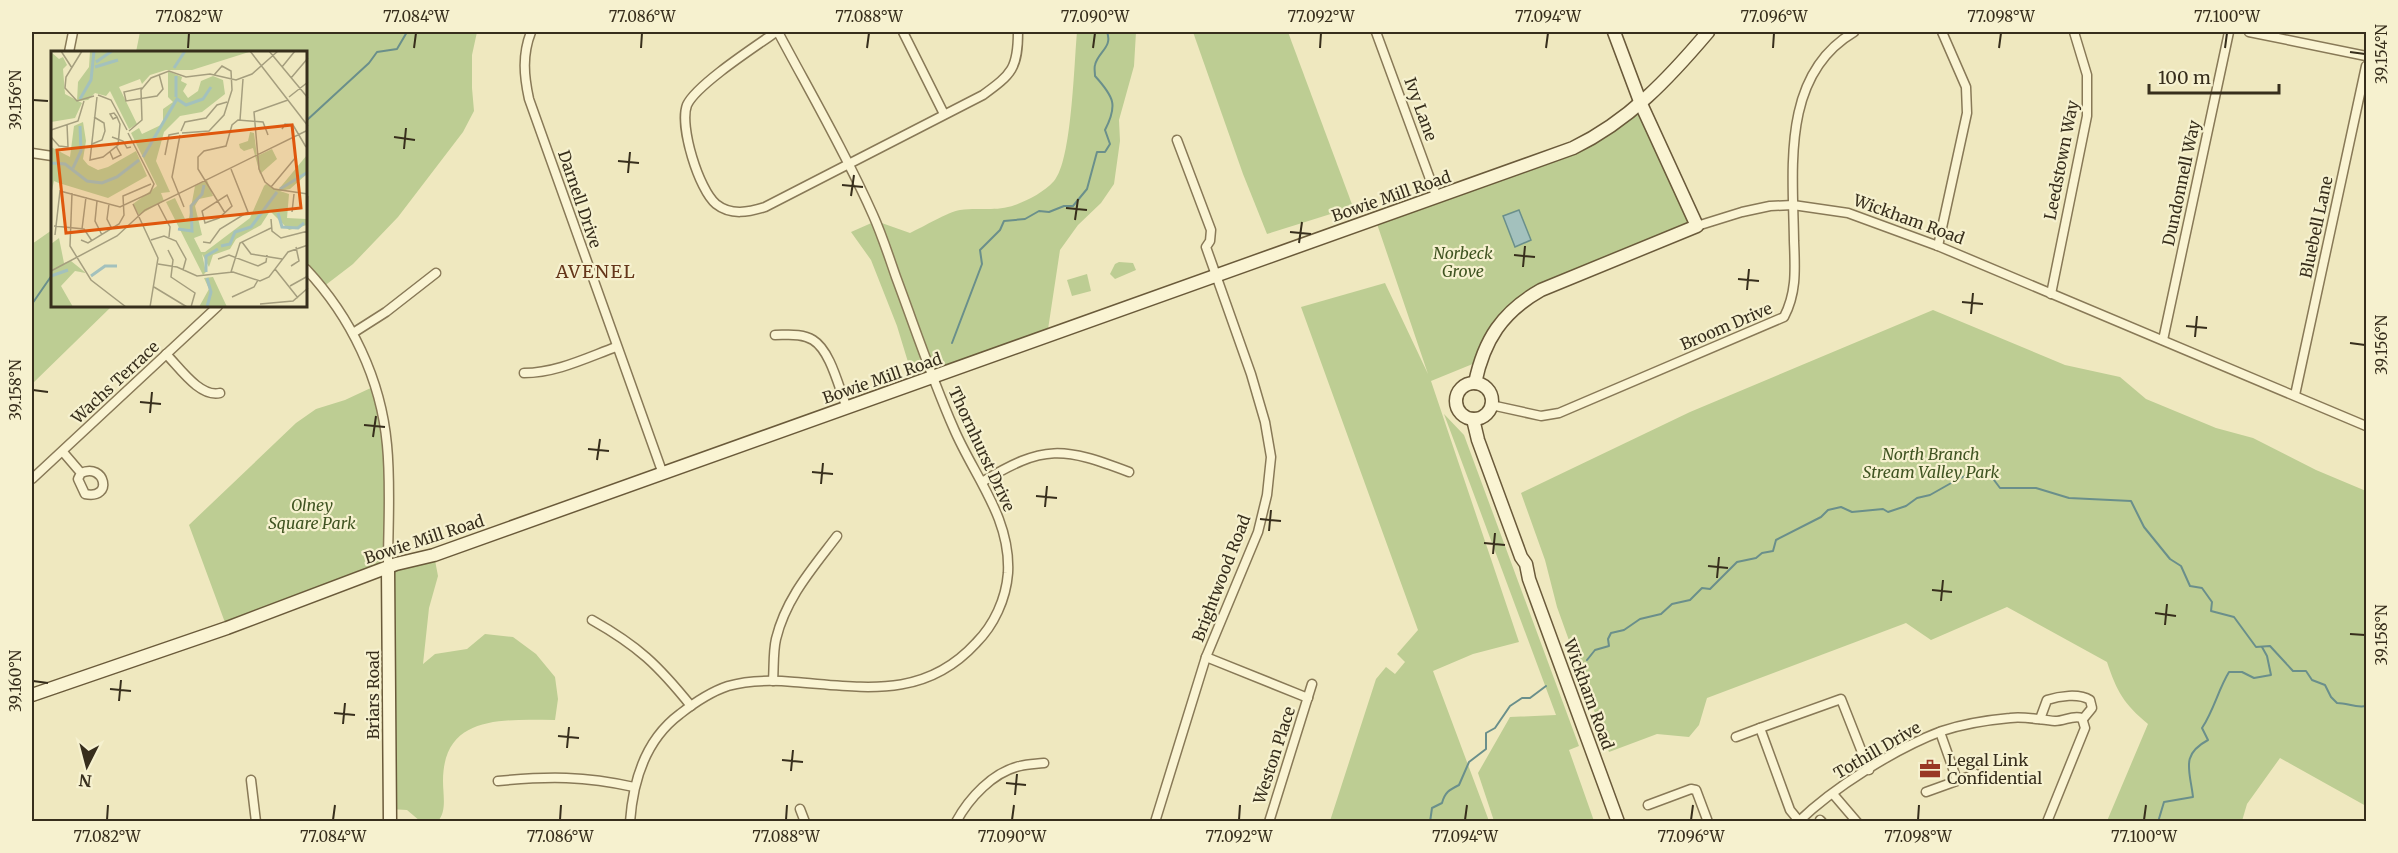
<svg xmlns="http://www.w3.org/2000/svg" width="2398" height="853" font-family="Merriweather,serif">
  <style>
    .green { fill: #bdcd93 }
    .water { fill: #a3c1bd; stroke: #6a8f8b; stroke-width: 1.5 }
    .lines { fill: none; stroke-linecap: round; stroke-linejoin: round }
    .stream { stroke: #6a8f8b; stroke-width: 2 }
    .street-casing { stroke: #887957; stroke-width: 11 }
    .secondary-casing { stroke: #6a5a3a; stroke-width: 15 }
    .street { stroke: #faf4d3; stroke-width: 8 }
    .secondary { stroke: #faf4d3; stroke-width: 12 }
    .ticks { fill: none; stroke: #372e1c; stroke-width: 2 }
    .labels { text-anchor: middle; dominant-baseline: central; stroke-width: 4.5; stroke-linejoin: round; paint-order: stroke }
    .street-label { font-size: 16px; fill: #372e1c; stroke: #f6f1cf }
    .park-label { font-size: 16px; font-style: italic; fill: #405422; stroke: #f6f1cf }
    .poi-label { font-size: 16px; fill: #372e1c; stroke: #f6f1cf; text-anchor: start }
    .neighbourhood-label { font-size: 18px; letter-spacing: 1.5px; fill: #65361a; stroke: #f6f1cf }
    .inset-river { fill: none; stroke: #a3c1bd; stroke-width: 3 }
    .inset-road { fill: none; stroke: #a59e7e; stroke-width: 1.5 }
    .view { fill: #df570d; fill-opacity: 0.15; stroke: #df570d; stroke-width: 3 }
    .inset-edge { fill: none; stroke: #372e1c; stroke-width: 3 }
    .neatline { fill: none; stroke: #372e1c; stroke-width: 2 }
    .ticks-label { font-size: 15px; text-anchor: middle; fill: #372e1c }
  </style>
  <rect width="100%" height="100%" fill="#efe8bf"/>
  <g class="green">
    <polygon points="140,32 477,32 472,55 472,88 474,111 463,132 398,217 353,264 323,287 306,269 306,52 136,52"/>
    <path d="M1077,32H1136L1134,66L1119,120L1120,141L1114,184L1101,203L1078,225L1060,250L1047,336L915,385L897,326L871,260L851,232L876,221L910,233C923,227 948,212 960,210C979,207 996,212 1015,205C1029,200 1044,192 1054,181C1072,161 1074,62 1077,32Z"/>
    <polygon points="1193,32 1288,32 1353,207 1267,234 1243,174"/>
    <polygon points="1641,104 1697,226 1523,300 1480,361 1431,381 1519,642 1473,654 1433,671 1489,821 1330,821 1376,679 1386,667 1395,674 1405,662 1397,654 1418,630 1301,307 1385,283 1428,374 1375,218 1573,148"/>
    <polygon points="52,230 52,306 112,306 32,384 32,244"/>
    <polygon points="1119,262 1133,263 1136,270 1115,279 1110,274 1115,264"/>
    <polygon points="1087,274 1091,291 1072,296 1067,280"/>
    <path d="M1933,310L2065,365L2120,377L2146,399L2216,428L2253,438L2316,470L2366,491V806L2280,758L2247,804L2242,821H2107L2148,724C2124,704 2117,692 2107,662L2007,607L1931,640L1906,623L1707,698L1699,725L1689,737L1657,734L1609,752L1557,607L1545,560L1521,493L1690,412Z"/>
    <path d="M375,386L387,443L388,567L434,555L438,576L429,608L423,664L435,654L467,649L485,634L513,637L536,654L555,677L558,699L555,720C506,720 443,713 443,781C443,795 447,811 438,821H420L407,810L390,809L388,568L227,628L189,525L296,423L316,409L345,400Z"/>
    <polygon points="1444,414 1464,435 1579,746 1569,750 1594,821 1494,821 1478,773 1510,717 1556,715"/>
  </g>
  <polygon class="water" points="1519,210 1531,240 1515,247 1503,216"/>
  <g class="lines">
    <g class="stream">
      <polyline points="306,121 369,63 377,52 397,49 407,32"/>
      <polyline points="32,304 52,275"/>
      <path d="M952,343L982,264L980,250L1000,230L1004,221L1025,219L1039,211L1049,212L1064,206H1073L1087,189L1097,152H1105L1110,144L1105,130C1118,105 1114,97 1095,76C1095,72 1094,68 1095,65C1098,52 1113,47 1107,32"/>
      <path d="M1587,660L1595,650L1609,646L1608,639L1611,633L1624,630L1640,619L1661,614L1672,604L1690,600L1702,588L1710,589L1737,562L1756,558L1762,553L1773,551L1776,540L1821,517L1828,510L1841,507L1852,512L1883,509L1888,512L1906,506L1917,498L1930,495L1960,478L1979,472L1991,476L2000,488H2036L2069,498L2131,501L2144,527L2170,559L2181,566L2190,586L2202,588L2212,602L2211,611L2234,617L2256,647L2270,646L2293,671H2306L2312,680L2325,685L2331,697L2337,703C2348,703 2355,708 2366,706"/>
      <path d="M1430,822L1432,808L1442,803C1445,792 1449,790 1459,785L1469,762L1486,749V733L1495,728L1510,706L1522,698H1530L1546,686"/>
      <path d="M2158,822L2164,802L2193,797C2190,770 2180,755 2208,740L2202,728C2214,710 2218,690 2229,672H2242L2254,678L2271,675L2267,656L2262,647"/>
    </g>
    <defs>
      <g id="street">
        <path d="M531,32C522,55 524,76 529,99L663,474"/>
        <path d="M776,32C756,46 696,85 687,105C679,126 699,190 716,204C731,216 749,212 765,207L983,95C1012,74 1018,68 1018,32"/>
        <polyline points="903,32 944,114"/>
        <polyline points="1376,32 1437,198"/>
        <polyline points="2249,32 2366,56"/>
        <polyline points="69,52 73,32"/>
        <polyline points="32,153 52,156"/>
        <polyline points="1697,226 1742,212 1770,206 1793,205 1848,213 1938,246 2366,426"/>
        <polyline points="1938,246 1967,113 1966,87 1942,32"/>
        <path d="M306,269C351,317 381,379 387,445C391,485 388,527 388,568"/>
        <polyline points="2051,294 2087,116 2087,75 2074,32"/>
        <polyline points="353,333 386,312 436,273"/>
        <path d="M775,335C788,335 802,333 813,340C831,351 839,389 847,408"/>
        <polyline points="2163,340 2229,32"/>
        <path d="M166,354C179,367 200,398 220,393"/>
        <path d="M524,373C556,373 586,358 616,347"/>
        <polyline points="2295,395 2366,66"/>
        <path d="M1491,405L1541,416L1559,413L1784,317C1797,292 1795,268 1794,241C1793,168 1781,75 1854,32"/>
        <path d="M63,452L81,473L78,479L85,494C114,500 105,462 81,473"/>
        <polyline points="32,479 218,306"/>
        <path d="M982,482C1044,444 1063,447 1129,472"/>
        <path d="M592,620C638,646 658,665 691,706"/>
        <polyline points="1206,657 1308,698"/>
        <path d="M773,681C774,667 773,652 776,639C786,598 812,569 837,536"/>
        <path d="M2040,719L2047,700C2059,696 2079,693 2090,700L2092,708L2083,719"/>
        <polyline points="1940,732 1957,780"/>
        <polyline points="1736,737 1760,728"/>
        <polyline points="251,780 256,822"/>
        <path d="M498,781C549,776 584,776 634,787"/>
        <polyline points="1926,792 1976,774"/>
        <polyline points="1833,794 1857,822"/>
        <polyline points="1648,805 1691,789 1696,790 1708,822"/>
        <polyline points="800,809 805,822"/>
        <polyline points="1820,820 1822,822"/>
        <polyline points="1799,821 1790,810 1760,728 1841,699 1869,770"/>
        <path d="M630,822C633,780 645,740 680,714C694,703 710,692 728,686C749,680 772,680 794,682C863,687 924,700 976,643C994,625 1006,599 1008,573C1011,518 974,476 954,429C932,379 915,328 896,277C889,257 882,235 873,215C845,152 810,92 778,32"/>
        <path d="M956,822C969,798 993,772 1020,766C1028,764 1036,764 1044,763"/>
        <polyline points="1155,822 1206,657 1258,532 1267,495 1271,457 1265,422 1251,374 1206,247 1210,241 1211,230 1177,140"/>
        <polyline points="1269,822 1312,684"/>
        <path d="M1798,822C1833,788 1896,748 1942,731C1963,724 1988,720 2010,718C2025,716 2040,720 2055,721C2065,721 2072,715 2082,718L2085,728L2047,822"/>
      </g>
      <g id="secondary">
        <path d="M1475,383C1484,340 1502,312 1541,290L1697,226L1641,104L1614,32"/>
        <circle cx="1474" cy="401" r="18"/>
        <polyline points="1473,419 1478,440 1521,557 1526,564 1529,579 1618,822"/>
        <polyline points="388,568 390,822"/>
        <path d="M32,695L227,628L396,564L434,555L1573,148C1629,121 1669,78 1708,32"/>
      </g>
    </defs>
    <use href="#street" class="street-casing"/>
    <use href="#secondary" class="secondary-casing"/>
    <use href="#street" class="street"/>
    <use href="#secondary" class="secondary"/>
  </g>
  <path class="ticks" d="M188,48L189,33M414,48L416,33M641,48L642,33M867,48L869,33M1093,48L1095,33M1320,48L1321,33M1546,48L1548,33M1773,48L1774,33M1999,48L2001,33M2225,48L2227,33M2350,52L2365,54M33,100L48,101M394,137L415,140M404,149L406,128M618,161L639,163M628,173L630,152M842,185L863,187M851,196L854,175M1066,208L1087,210M1075,220L1078,199M1290,232L1311,234M1299,243L1302,222M1514,255L1535,257M1523,267L1525,246M1738,279L1759,281M1747,290L1749,269M1962,302L1983,304M1971,314L1973,293M2186,326L2207,328M2195,337L2197,316M2350,343L2365,345M33,390L48,392M140,402L161,404M150,413L152,392M364,425L385,427M373,437L376,416M588,449L609,451M597,460L600,439M812,472L833,474M821,484L823,463M1036,496L1057,498M1045,507L1047,486M1260,519L1281,521M1269,531L1271,510M1484,543L1505,545M1493,554L1495,533M1708,566L1728,568M1717,578L1719,557M1932,590L1952,592M1941,601L1943,580M2155,613L2176,616M2165,625L2167,604M2350,634L2365,635M33,681L48,683M110,689L131,691M119,701L121,680M334,713L355,715M343,724L345,703M558,736L579,738M567,748L569,727M782,760L803,762M791,771L793,750M1006,783L1026,785M1015,795L1017,774M107,820L108,805M333,820L335,805M560,820L561,805M786,820L787,805M1012,820L1014,805M1239,820L1240,805M1465,820L1467,805M1691,820L1693,805M1918,820L1919,805M2144,820L2146,805"/>
  <defs>
    <symbol id="office-bare" viewBox="-9 -9 18 18"><path d="M-6-3h4V-5.5h4V-3h4V5H-6ZM-1-4.5V-3h2v-1.5ZM-6 0V1H6V0Z" fill="#993725" stroke="#f6f1cf" stroke-width="2.5" paint-order="stroke"/></symbol>
  </defs>
  <g fill-rule="evenodd">
    <use href="#office-bare" x="1915" y="754" width="30" height="30"/>
  </g>
  <g class="labels">
    <g class="street-label">
      <text transform="translate(1421 109) rotate(70)">Ivy Lane</text>
      <text transform="translate(2061 160) rotate(-79)">Leedstown Way</text>
      <text transform="translate(2181 183) rotate(-78)">Dundonnell Way</text>
      <text transform="translate(1391 196) rotate(-19)">Bowie Mill Road</text>
      <text transform="translate(580 199) rotate(71)">Darnell Drive</text>
      <text transform="translate(1909 219) rotate(20)">Wickham Road</text>
      <text transform="translate(2316 227) rotate(-78)">Bluebell Lane</text>
      <text transform="translate(1726 326) rotate(-23)">Broom Drive</text>
      <text transform="translate(882 378) rotate(-19)">Bowie Mill Road</text>
      <text transform="translate(115 382) rotate(-43)">Wachs Terrace</text>
      <text transform="translate(982 449) rotate(65)">Thornhurst Drive</text>
      <text transform="translate(424 539) rotate(-18)">Bowie Mill Road</text>
      <text transform="translate(1221 578) rotate(-69)">Brightwood Road</text>
      <text transform="translate(1589 694) rotate(70)">Wickham Road</text>
      <text transform="translate(373 695) rotate(-90)">Briars Road</text>
      <text transform="translate(1877 750) rotate(-30)">Tothill Drive</text>
      <text transform="translate(1274 755) rotate(-72)">Weston Place</text>
    </g>
    <g class="park-label">
      <text x="1463" y="253">Norbeck<tspan x="1463" dy="18">Grove</tspan></text>
      <text x="1931" y="454">North Branch<tspan x="1931" dy="18">Stream Valley Park</tspan></text>
      <text x="312" y="505">Olney<tspan x="312" dy="18">Square Park</tspan></text>
    </g>
    <g class="poi-label">
      <text x="1947" y="760">Legal Link<tspan x="1947" dy="18">Confidential</tspan></text>
    </g>
    <g class="neighbourhood-label">
      <text x="596" y="271">AVENEL</text>
    </g>
  </g>
  <g transform="translate(51 51)">
    <rect width="256" height="256" fill="#efe8bf"/>
    <path d="M39,0L198,1L141,19H115L99,24L91,33L89,28L68,36L86,73L78,78L59,40L55,45L44,42L37,49L26,50L27,31L38,16ZM0,1L8,8L12,6L16,14L12,18L14,43L31,52L24,67L0,71ZM117,20L131,26L130,30L136,33L132,40L137,47L147,40L150,30L162,25L172,29L174,43L151,61L129,65L113,81L105,110L119,141L110,142L113,150L88,164L82,153L106,135L80,82L88,77L91,83L112,73V58L122,51L117,46ZM32,71L35,90L32,108L37,114L47,119L57,116L85,100L96,125L57,147L11,133L10,138V133L3,130L0,144V96L19,106L23,75ZM199,81L203,82L206,105L221,98L226,108L209,123L202,97L193,100L189,97L188,93L197,90ZM256,104V123L239,138L229,140L238,143L236,167L255,168L256,174L238,179L219,160L210,174L185,188L179,198L162,204L158,216L151,203L155,221L152,224L115,151L124,147L134,168L138,167L144,135L156,129L162,145L148,148L144,155L151,184L143,187L150,201H154L199,167L213,135L215,133L227,139ZM8,187L13,212L20,210L35,222L24,220L10,235L22,256H0V193ZM162,226L176,256H148L158,238L153,227Z" fill="#bdcd93"/>
    <path class="inset-river" d="M45,11L61,0M44,16L67,9M123,17L134,0M125,46V25M29,48L40,29L43,0M92,106L126,48L135,54L152,48L160,36M0,112L14,113L36,130L51,132L66,126L88,109M22,117L30,100L29,75M229,138L257,121M227,162L231,176L247,177L253,172M127,178L141,180L140,155L151,143L153,134M170,195L179,193L184,181L200,176L226,141M155,221V205L167,198M0,225L17,219M40,225L54,215H66M156,256L160,241L156,227"/>
    <path class="inset-road" d="M10,0L21,17M31,0L15,26L14,37L26,50L43,45M199,0L257,75M218,0L257,47M231,16L244,0M240,27L257,7M91,37L73,41L75,50L106,45L112,38L108,23M47,44L60,49L76,79M46,46L39,109L52,106L67,94L69,73L66,66L63,62L59,63L62,68L66,66M238,46L257,31M237,49L203,61L208,118L214,131L223,138L257,143M189,69L192,28M231,78L234,73L242,74L255,96M0,79L27,70L33,50M78,80L91,69L90,39L100,27L118,20L135,26L159,23L185,29L201,23L227,0M130,80L134,71L155,67L166,54L176,51M131,82L158,80L173,64L181,39L180,20L171,15L163,24M129,84L121,126L133,156M0,86L8,95L17,96L16,73M61,86L72,90L76,97L80,96M41,93L51,89L54,80L53,72L43,66M59,101L62,108L70,104L65,95M114,104L118,84L128,82M220,136L245,106M21,142L19,195L40,229L75,256M176,144L181,155L168,167L154,172L151,160ZM46,150L44,170L51,184M58,153L56,168L61,178M82,153L107,207L99,256M107,153L119,176L118,186M241,161L243,143M174,162L147,118V106L153,100L175,95L181,74L187,69L212,71L217,84M220,168L221,180L230,187L257,180M3,175L33,178L41,190M31,178L35,146M4,184L9,140L69,156L99,142L103,133L77,82M30,189L37,192L68,173L73,164L72,145L100,133M100,189L113,185L125,190L135,208L132,219M152,191L159,192L169,178L197,161L180,118M191,191L200,203L231,208M256,196L257,145M117,199L122,209L120,226L144,242L140,256M167,208L178,204L207,215L215,211L216,204M107,213L126,216L146,225L182,221L209,230L218,226L237,201L257,194M240,215L248,210L245,196M224,218L247,247M0,220L66,185L94,159L257,79M180,221L189,192L220,177M239,235L257,225M103,236L136,256M181,246L203,236L207,229M209,253L242,250L257,237"/>
    <path class="view" d="M241,74L250,157L15,182L6,99Z"/>
    <rect width="256" height="256" class="inset-edge"/>
  </g>
  <rect width="2398" height="853" fill="none" stroke="#f6f1cf" stroke-width="66"/>
  <g transform="translate(87 766) rotate(186)" stroke="#f6f1cf" stroke-width="4.5" paint-order="stroke">
  <path d="M0-4.5L10 22L0 15L-10 22Z" fill="#372e1c"/>
  <text y="-9" font-size="16" font-weight="bold" text-anchor="middle" fill="#372e1c">N</text>
  </g>
  <path d="M2149 84v9h130v-9" fill="none" stroke="#372e1c" stroke-width="3"/>
  <text x="2158" y="84" font-size="18" fill="#372e1c" stroke="#f6f1cf" stroke-width="4.5" paint-order="stroke">100 m</text>
  <rect x="33" y="33" width="2332" height="787" class="neatline"/>
  <g class="ticks-label">
    <text x="189" y="22">77.082°W</text>
    <text x="416" y="22">77.084°W</text>
    <text x="642" y="22">77.086°W</text>
    <text x="869" y="22">77.088°W</text>
    <text x="1095" y="22">77.090°W</text>
    <text x="1321" y="22">77.092°W</text>
    <text x="1548" y="22">77.094°W</text>
    <text x="1774" y="22">77.096°W</text>
    <text x="2001" y="22">77.098°W</text>
    <text x="2227" y="22">77.100°W</text>
    <text transform="translate(2382 54) rotate(-90)" y="5">39.154°N</text>
    <text transform="translate(16 100) rotate(-90)" y="5">39.156°N</text>
    <text transform="translate(2382 345) rotate(-90)" y="5">39.156°N</text>
    <text transform="translate(16 390) rotate(-90)" y="5">39.158°N</text>
    <text transform="translate(2382 635) rotate(-90)" y="5">39.158°N</text>
    <text transform="translate(16 681) rotate(-90)" y="5">39.160°N</text>
    <text x="107" y="842">77.082°W</text>
    <text x="333" y="842">77.084°W</text>
    <text x="560" y="842">77.086°W</text>
    <text x="786" y="842">77.088°W</text>
    <text x="1012" y="842">77.090°W</text>
    <text x="1239" y="842">77.092°W</text>
    <text x="1465" y="842">77.094°W</text>
    <text x="1691" y="842">77.096°W</text>
    <text x="1918" y="842">77.098°W</text>
    <text x="2144" y="842">77.100°W</text>
  </g>
</svg>
